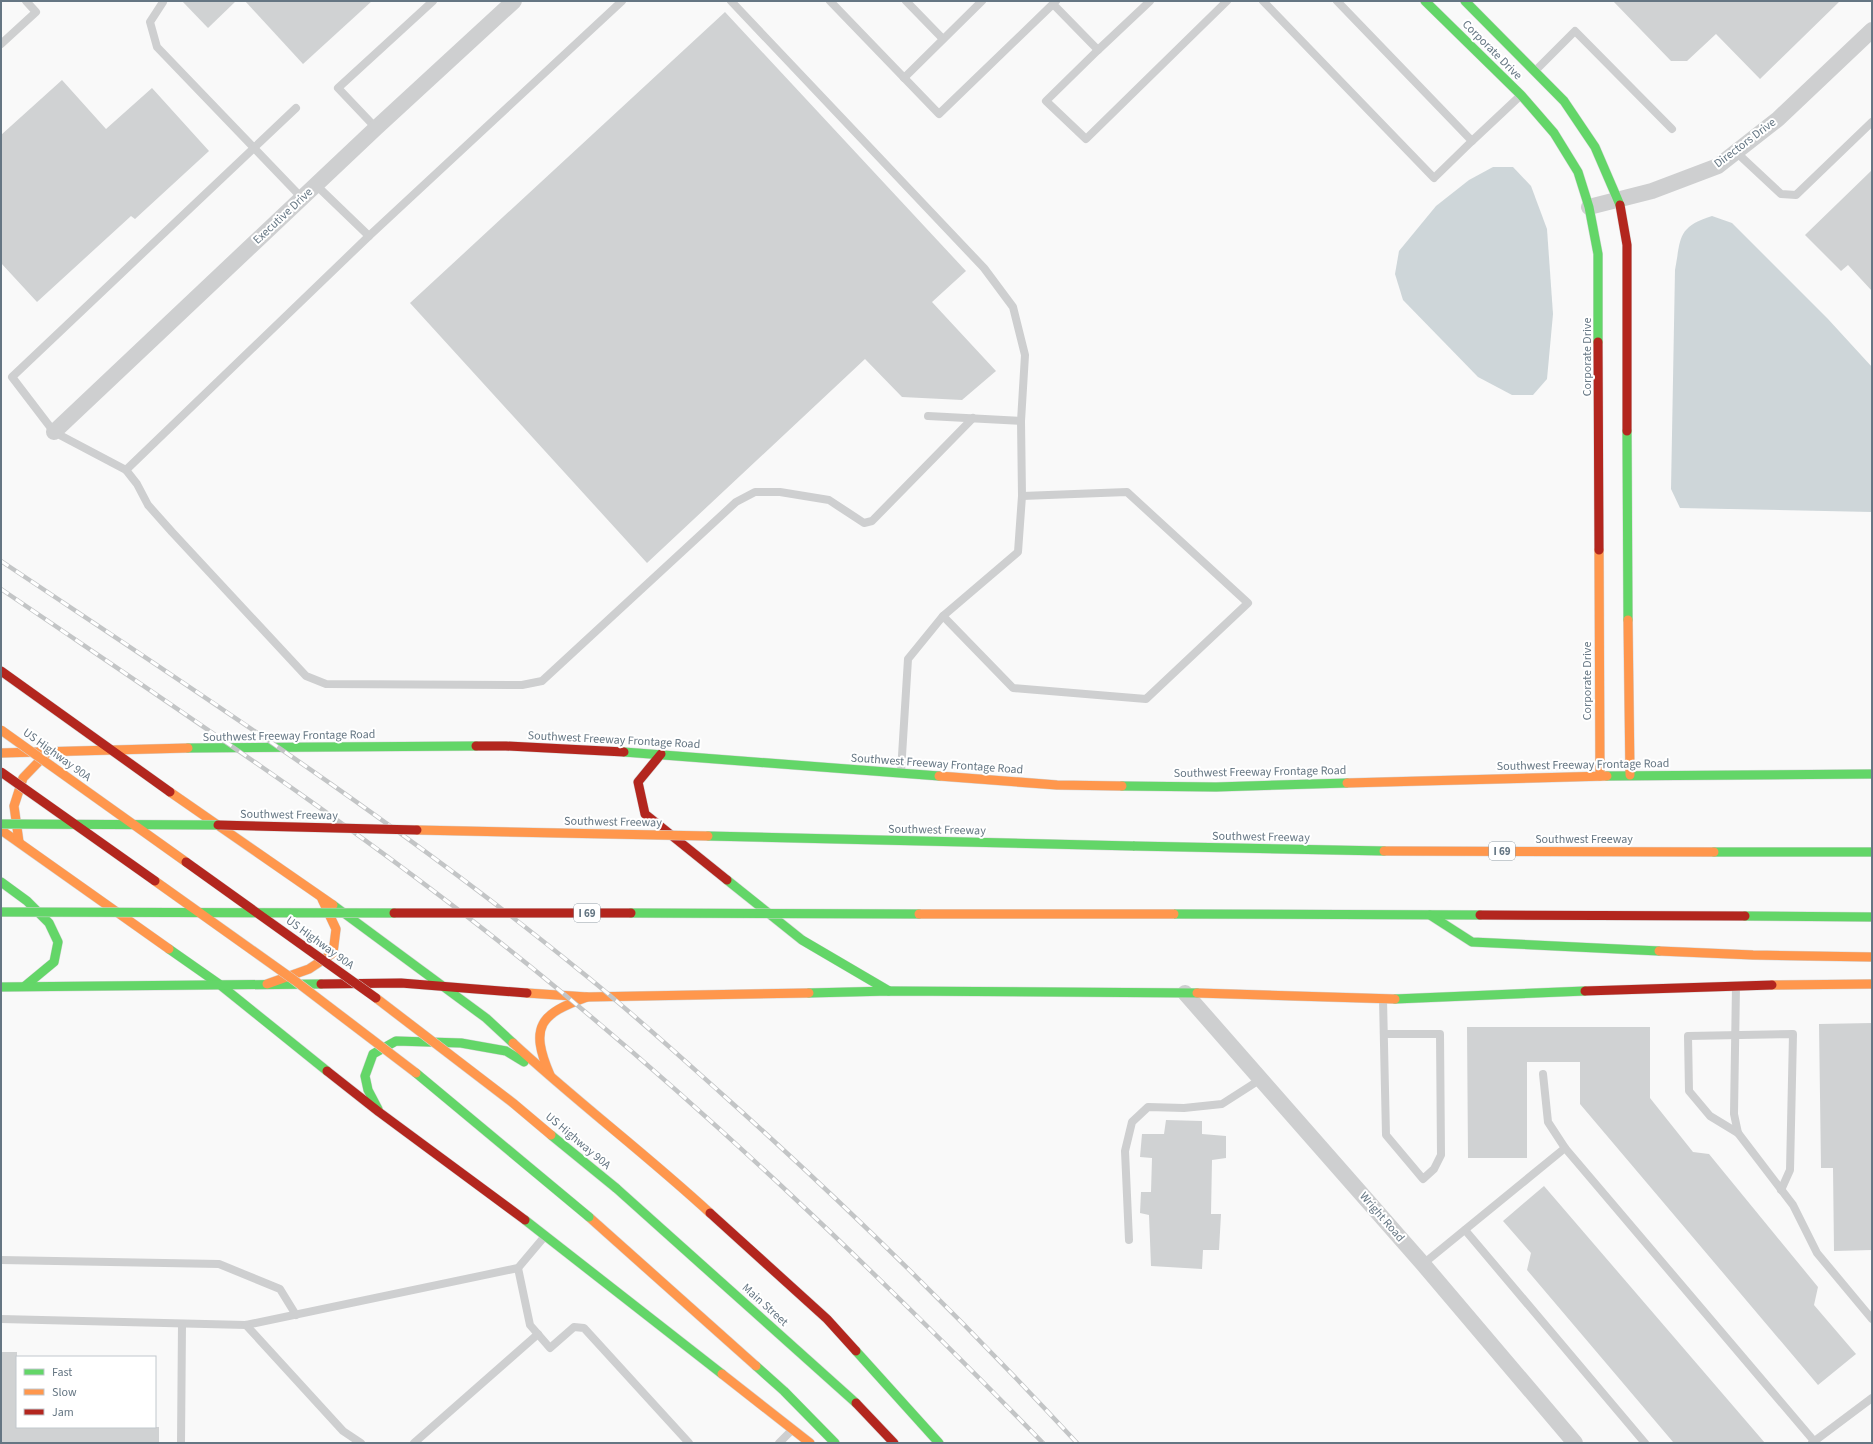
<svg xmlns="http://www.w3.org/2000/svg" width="1873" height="1444" font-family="'Source Sans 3',sans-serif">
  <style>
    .water { fill: #ced6d9 }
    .building { fill: #d0d2d3 }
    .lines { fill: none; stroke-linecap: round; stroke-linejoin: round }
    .fast-casing { stroke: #d5d6d7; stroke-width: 10 }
    .slow-casing { stroke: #d5d6d7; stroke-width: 10 }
    .jam-casing { stroke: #d5d6d7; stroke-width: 10 }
    .lane { stroke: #cecfd0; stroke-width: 8 }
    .street { stroke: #cecfd0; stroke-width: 16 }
    .fast { stroke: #63d668; stroke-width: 9 }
    .slow { stroke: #ff974d; stroke-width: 9 }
    .jam { stroke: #b3261e; stroke-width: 9 }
    .rail-casing { stroke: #c3c5c6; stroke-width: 4.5 }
    .rail { stroke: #fff; stroke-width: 3; stroke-dasharray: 9; stroke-linecap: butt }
    .fast-bridge-casing { stroke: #d5d6d6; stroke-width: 10; stroke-linecap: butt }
    .slow-bridge-casing { stroke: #d5d6d6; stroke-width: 10; stroke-linecap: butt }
    .jam-bridge-casing { stroke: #d5d6d6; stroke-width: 10; stroke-linecap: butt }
    .fast-bridge { stroke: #63d668; stroke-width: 9 }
    .slow-bridge { stroke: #ff974d; stroke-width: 9 }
    .jam-bridge { stroke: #b3261e; stroke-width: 9 }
    .labels { text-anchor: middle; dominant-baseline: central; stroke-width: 4; stroke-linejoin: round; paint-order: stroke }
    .shield { fill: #fff; stroke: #939fa8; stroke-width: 1 }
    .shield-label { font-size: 11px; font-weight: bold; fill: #657683 }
    .street-label { font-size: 12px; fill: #657683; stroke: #fff }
  </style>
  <rect width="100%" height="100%" fill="#f9f9f9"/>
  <g class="water">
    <polygon points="1493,167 1513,167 1531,186 1547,229 1553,314 1547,379 1533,395 1512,395 1478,377 1403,300 1395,274 1399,251 1436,206 1469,180"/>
    <path d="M1712,216L1732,223L1828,319L1872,367V512L1680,508L1671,489L1675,270C1681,238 1677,227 1712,216Z"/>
  </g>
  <g class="building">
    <polygon points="182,1 236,1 208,28"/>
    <polygon points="245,1 372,1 303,64"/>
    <polygon points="1613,1 1840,1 1760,79 1716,34 1687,61 1671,61"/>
    <polygon points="725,12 966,271 932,302 996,371 962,400 902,397 865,359 647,563 410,303"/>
    <polygon points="62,80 106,129 152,88 209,151 135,219 131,216 37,302 1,263 1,135"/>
    <polygon points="1872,170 1872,291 1848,265 1841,271 1805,235"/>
    <polygon points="1872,1023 1872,1250 1834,1251 1833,1168 1821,1168 1819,1024"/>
    <polygon points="1467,1027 1650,1027 1650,1098 1693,1152 1709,1154 1818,1287 1814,1305 1856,1354 1818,1385 1580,1104 1580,1062 1527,1062 1527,1158 1468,1158"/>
    <polygon points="1166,1120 1202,1121 1202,1134 1226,1136 1226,1158 1212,1160 1211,1214 1221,1214 1219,1250 1203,1250 1202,1269 1151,1266 1149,1215 1140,1213 1141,1192 1151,1192 1152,1158 1140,1157 1142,1134 1164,1134"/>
    <polygon points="1544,1186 1765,1443 1673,1442 1527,1270 1531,1253 1503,1221"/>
    <polygon points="1,1352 17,1352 17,1427 159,1427 159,1443 1,1443"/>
  </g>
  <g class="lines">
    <defs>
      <g id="fast">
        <polyline points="1425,1 1521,95 1554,133 1578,172 1589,207 1598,254 1598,342"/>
        <polyline points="1465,1 1564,101 1595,147 1620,205"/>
        <polyline points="1627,431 1628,620"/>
        <polyline points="188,748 476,746"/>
        <polyline points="624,752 939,776"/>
        <polyline points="1607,776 1872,774"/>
        <polyline points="1122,786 1216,787 1347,783"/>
        <polyline points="1133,846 1384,851"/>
        <polyline points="1714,852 1872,852"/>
        <polyline points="727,880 802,940 889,991"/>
        <polyline points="1,882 27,901 49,923 58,942 54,962 25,986"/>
        <polyline points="333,905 486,1018 513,1043"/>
        <polyline points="1174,914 1480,915"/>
        <polyline points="1430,915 1472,942 1659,951"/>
        <polyline points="1745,916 1872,917"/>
        <polyline points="169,949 219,984 327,1071"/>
        <polyline points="1,987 321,984"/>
        <polyline points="809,993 890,991 1197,993"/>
        <polyline points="1395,999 1585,991"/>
        <polyline points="378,1109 368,1090 365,1076 373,1054 396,1041 461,1043 506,1051 524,1062"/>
        <polyline points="616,1188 856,1403"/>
        <polyline points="525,1220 722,1374"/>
        <polyline points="856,1351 939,1443"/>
        <polyline points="756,1366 784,1391 835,1443"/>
      </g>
      <g id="slow">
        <polyline points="1599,550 1600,776"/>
        <polyline points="1628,620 1630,775"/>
        <polyline points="1,753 188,748"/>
        <polyline points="939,776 1057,785 1122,786"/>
        <polyline points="1347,783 1607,776"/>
        <polyline points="170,792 333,905"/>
        <polyline points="1,830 169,949"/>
        <polyline points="19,842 14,806 23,778 48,752"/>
        <polyline points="1384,851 1714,852"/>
        <polyline points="1659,951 1753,955 1872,957"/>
        <polyline points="267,984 309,969 333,953 336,929 322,899"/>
        <polyline points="1772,985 1872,984"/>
        <polyline points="527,993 587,997 809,993"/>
        <polyline points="1197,993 1395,999"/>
        <path d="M513,1043C577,1102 646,1154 710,1213"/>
        <path d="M550,1075C529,1026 540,1014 587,997"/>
        <polyline points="589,1217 756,1366"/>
        <polyline points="722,1374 810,1443"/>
      </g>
      <g id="jam">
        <polyline points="1620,205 1627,245 1627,431"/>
        <polyline points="1598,342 1599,550"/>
        <polyline points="1,671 170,792"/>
        <polyline points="476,746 506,746 624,752"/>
        <polyline points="661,754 638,782 645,814 727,880"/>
        <polyline points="1480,915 1745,916"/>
        <polyline points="321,984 401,983 527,993"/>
        <polyline points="1585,991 1772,985"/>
        <polyline points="327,1071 379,1112 525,1220"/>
        <polyline points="710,1213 827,1319 856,1351"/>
        <polyline points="856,1403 894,1443"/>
      </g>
    </defs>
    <use href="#fast" class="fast-casing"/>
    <use href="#slow" class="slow-casing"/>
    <use href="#jam" class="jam-casing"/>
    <g class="lane">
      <polyline points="731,1 984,268 1013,307 1025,355 1021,421 1022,496 1018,552 943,616 908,659 901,772"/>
      <polyline points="830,1 939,114 1053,4"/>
      <polyline points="906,1 943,39"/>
      <polyline points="1056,1 1053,4 1098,50 1046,101 1086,139 1227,1"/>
      <polyline points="1263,1 1434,178 1472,141 1337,1"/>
      <polyline points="163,2 150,22 157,47 302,198"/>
      <polyline points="1,44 36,12 26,1"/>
      <polyline points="1098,50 1150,1"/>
      <polyline points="1535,71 1575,31 1672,129"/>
      <polyline points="904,78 982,1"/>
      <polyline points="296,108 12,377 54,432 126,470 369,236"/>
      <polyline points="376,128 338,88 433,1"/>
      <polyline points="1472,141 1520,96"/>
      <polyline points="1736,152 1781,194 1796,195 1872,122"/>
      <polyline points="316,185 369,236 622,1"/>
      <polyline points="928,416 1021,421"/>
      <polyline points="126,470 137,484 148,505 172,532 306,676 326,684 522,685 542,681 736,502 755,492 780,492 829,500 864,523 872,521 973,418"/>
      <polyline points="943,616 1013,688 1146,699 1248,603 1127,492 1022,496"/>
      <polyline points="1736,986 1734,1114 1738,1133 1793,1205 1817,1253 1872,1319"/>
      <polyline points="1383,999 1386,1135 1423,1179 1434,1169 1441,1155 1440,1034 1384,1034"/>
      <polyline points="1543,1074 1548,1122 1565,1148"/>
      <polyline points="1738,1133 1710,1116 1689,1091 1688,1036 1793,1034 1790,1170 1781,1190"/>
      <polyline points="1465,1230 1645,1443"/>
      <polyline points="1129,1240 1125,1151 1132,1122 1148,1107 1184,1108 1222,1104 1261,1079"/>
      <polyline points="1,1260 219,1264 280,1289 296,1315"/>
      <polyline points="1423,1264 1565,1148 1814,1441"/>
      <polyline points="518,1268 530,1325 550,1348 574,1327 584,1328 689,1443"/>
      <polyline points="1,1319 246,1325 518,1268 545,1236"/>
      <polyline points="246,1325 343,1431 361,1443"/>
      <polyline points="181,1443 182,1324"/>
      <polyline points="414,1443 538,1334"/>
      <polyline points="779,1443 792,1430"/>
      <polyline points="1812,1443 1872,1398"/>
    </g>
    <g class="street">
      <polyline points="1589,207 1652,191 1718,166 1778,119 1872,30"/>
      <polyline points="54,432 376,128 514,1"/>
      <polyline points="1185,993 1423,1264 1575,1443"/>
    </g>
    <use href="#fast" class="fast"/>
    <use href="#slow" class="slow"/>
    <use href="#jam" class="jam"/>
    <defs>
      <g id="rail">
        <path d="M1,561C197,692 396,821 579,970C628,1009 675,1052 722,1094C846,1205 964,1321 1077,1443"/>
        <path d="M1,589C180,711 363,831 531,967C712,1114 880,1276 1043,1443"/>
      </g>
    </defs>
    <use href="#rail" class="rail-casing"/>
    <use href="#rail" class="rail"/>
    <defs>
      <g id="fast-bridge">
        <polyline points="1,824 218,825"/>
        <polyline points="708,836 1133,846"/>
        <polyline points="1,912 394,913"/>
        <polyline points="631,913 919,914"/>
        <polyline points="416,1073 589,1217"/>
        <polyline points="551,1135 616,1188"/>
      </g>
      <g id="slow-bridge">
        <polyline points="1,730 186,862"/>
        <polyline points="417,830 708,836"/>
        <polyline points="155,881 294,980 416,1073"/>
        <polyline points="919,914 1174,914"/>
        <polyline points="376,998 513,1103 551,1135"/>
      </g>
      <g id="jam-bridge">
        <polyline points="1,772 155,881"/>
        <polyline points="218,825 417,830"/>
        <polyline points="186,862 376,998"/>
        <polyline points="394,913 631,913"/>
      </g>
    </defs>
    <use href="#fast-bridge" class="fast-bridge-casing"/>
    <use href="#slow-bridge" class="slow-bridge-casing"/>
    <use href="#jam-bridge" class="jam-bridge-casing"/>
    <use href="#fast-bridge" class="fast-bridge"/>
    <use href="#slow-bridge" class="slow-bridge"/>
    <use href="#jam-bridge" class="jam-bridge"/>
  </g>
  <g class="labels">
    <g class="shield">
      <rect x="1489" y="842" width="26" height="18" rx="3"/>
      <rect x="574" y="904" width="26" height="18" rx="3"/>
    </g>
    <g class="shield-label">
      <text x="1502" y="851">I 69</text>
      <text x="587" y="913">I 69</text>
    </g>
    <g class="street-label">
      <text transform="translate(1492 50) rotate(45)">Corporate Drive</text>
      <text transform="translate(1745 143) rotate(-37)">Directors Drive</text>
      <text transform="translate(283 216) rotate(-43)">Executive Drive</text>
      <text transform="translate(1587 357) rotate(-90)">Corporate Drive</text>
      <text transform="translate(1587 681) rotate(-90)">Corporate Drive</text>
      <text transform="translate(289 736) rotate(-1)">Southwest Freeway Frontage Road</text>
      <text transform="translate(614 740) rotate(3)">Southwest Freeway Frontage Road</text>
      <text transform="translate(57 755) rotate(36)">US Highway 90A</text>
      <text transform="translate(937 764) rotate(4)">Southwest Freeway Frontage Road</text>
      <text transform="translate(1583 765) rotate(-1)">Southwest Freeway Frontage Road</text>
      <text transform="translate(1260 772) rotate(-1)">Southwest Freeway Frontage Road</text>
      <text transform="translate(289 815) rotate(1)">Southwest Freeway</text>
      <text transform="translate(613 822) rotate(1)">Southwest Freeway</text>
      <text transform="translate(937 830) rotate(1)">Southwest Freeway</text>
      <text transform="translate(1261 837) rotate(1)">Southwest Freeway</text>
      <text x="1584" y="839">Southwest Freeway</text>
      <text transform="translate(320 943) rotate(36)">US Highway 90A</text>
      <text transform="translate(578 1141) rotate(40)">US Highway 90A</text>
      <text transform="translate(1382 1217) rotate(49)">Wright Road</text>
      <text transform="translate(765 1305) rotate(42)">Main Street</text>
    </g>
  </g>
  <rect width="1873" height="1444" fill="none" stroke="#657683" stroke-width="4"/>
  <rect x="16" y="1356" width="140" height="72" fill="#ffffff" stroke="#c1c8cd"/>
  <rect x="24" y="1369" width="20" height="6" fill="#63d668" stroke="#c1c8cd"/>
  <text x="52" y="1376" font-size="12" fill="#657683">Fast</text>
  <rect x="24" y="1389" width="20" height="6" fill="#ff974d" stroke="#c1c8cd"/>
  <text x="52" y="1396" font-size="12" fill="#657683">Slow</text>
  <rect x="24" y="1409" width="20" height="6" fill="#b3261e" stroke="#c1c8cd"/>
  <text x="52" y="1416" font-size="12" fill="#657683">Jam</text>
</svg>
